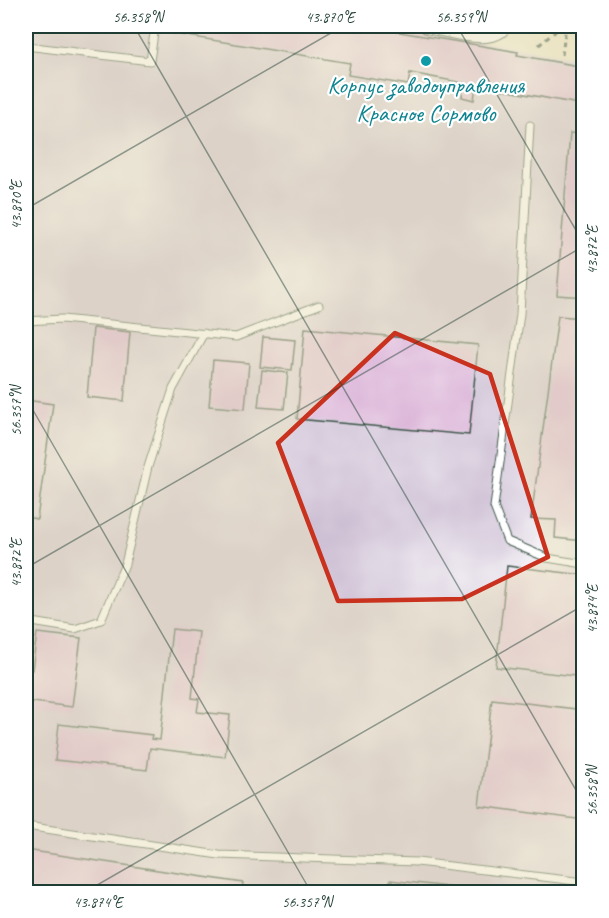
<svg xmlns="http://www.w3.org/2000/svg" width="609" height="918" font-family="Caveat,sans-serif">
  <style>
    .industrial { fill: #ccbed3 }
    .green { fill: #98df99; stroke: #5c8e66; stroke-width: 1.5 }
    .building { fill: #d8add4 }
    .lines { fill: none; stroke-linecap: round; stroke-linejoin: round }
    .lane-casing { stroke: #3d5649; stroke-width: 9 }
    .street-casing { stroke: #3d5649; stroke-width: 16 }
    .path { stroke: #3d5649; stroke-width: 3; stroke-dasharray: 4.5 4.5; stroke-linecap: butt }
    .lane { stroke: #fff; stroke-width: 7 }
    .street { stroke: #fff; stroke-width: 14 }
    .marked { fill: none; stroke: #c8321e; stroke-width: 4.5; stroke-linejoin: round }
    .ticks { fill: none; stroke: #1f3d34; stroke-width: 1.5; stroke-opacity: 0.45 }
    .culture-dot { fill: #0f9aa8; stroke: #fff; stroke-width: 2 }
    .labels { text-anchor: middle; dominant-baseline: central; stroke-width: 4.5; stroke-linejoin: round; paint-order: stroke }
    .culture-label { font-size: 24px; fill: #0d838f; stroke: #fff }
    .neatline { fill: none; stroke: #1f3d34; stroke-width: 2 }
    .ticks-label { font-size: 15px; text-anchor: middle; fill: #1f3d34 }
  </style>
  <rect width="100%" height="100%" fill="#fff"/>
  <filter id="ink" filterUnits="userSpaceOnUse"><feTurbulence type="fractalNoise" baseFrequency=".0167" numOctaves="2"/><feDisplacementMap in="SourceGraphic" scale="12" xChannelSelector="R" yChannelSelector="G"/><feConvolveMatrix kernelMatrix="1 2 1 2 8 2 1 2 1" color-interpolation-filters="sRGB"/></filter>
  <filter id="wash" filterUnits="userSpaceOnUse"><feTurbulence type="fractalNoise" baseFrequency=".008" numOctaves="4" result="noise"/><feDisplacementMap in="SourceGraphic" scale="24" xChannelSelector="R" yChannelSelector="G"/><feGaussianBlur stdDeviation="1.35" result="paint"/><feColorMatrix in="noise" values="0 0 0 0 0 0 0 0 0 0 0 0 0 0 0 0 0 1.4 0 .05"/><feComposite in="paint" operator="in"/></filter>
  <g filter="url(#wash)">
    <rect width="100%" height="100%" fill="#e9e2bf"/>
    <polygon class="industrial" points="26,26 384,26 583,59 583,892 26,892"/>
    <polygon class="green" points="577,26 583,26 583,45 574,55"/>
    <g id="blocks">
      <g class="building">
        <polygon points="164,26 364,26 518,52 517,55 584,67 584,105 476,85 474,100 462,97 464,83 410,73 408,85 348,75 350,63 163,32"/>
        <polygon points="570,133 584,134 584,297 557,295"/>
        <polygon points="26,225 29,225 27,242 26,241"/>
        <polygon points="558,316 584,318 584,541 555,538 556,520 531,519"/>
        <polygon points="93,328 130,332 124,401 87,397"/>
        <polygon points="305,328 478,345 469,435 297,419"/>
        <polygon points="263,337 295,340 292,370 260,367"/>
        <polygon points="213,360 249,363 245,409 209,406"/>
        <polygon points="262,370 288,373 284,409 258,407"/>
        <polygon points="26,400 53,404 37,519 26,517"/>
        <polygon points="507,566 584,575 584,677 496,667"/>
        <polygon points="172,629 199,632 192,698 199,699 197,712 230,715 225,757 150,748 147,770 55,760 59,724 152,735 151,739 160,740"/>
        <polygon points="37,633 81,638 72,707 26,701 26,669 32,670"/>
        <polygon points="492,699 584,710 584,820 479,806"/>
        <polygon points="26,850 243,883 242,892 26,892"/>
        <polygon points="390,880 481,891 481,892 389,892"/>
      </g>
    </g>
  </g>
  <g filter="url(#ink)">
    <use href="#blocks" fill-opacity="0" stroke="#3d5649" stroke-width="1.5"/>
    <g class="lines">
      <defs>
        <g id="lane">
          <polyline points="26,46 150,61 155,26"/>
          <polyline points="530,125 520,314 494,507 507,541 547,558 584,564"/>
          <polyline points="26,321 62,319 236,337 319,305"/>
          <polyline points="26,621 75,629 101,620 125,564 148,467 173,389 204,333"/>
          <polyline points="26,826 219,855 417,862 584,882"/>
        </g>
        <path id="street" d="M427,26C446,29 493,45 504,26"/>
      </defs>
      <use href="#lane" class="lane-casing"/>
      <use href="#street" class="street-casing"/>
      <g class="path">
        <polyline points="539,45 562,26"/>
        <polyline points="562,55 566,26"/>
      </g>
      <use href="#lane" class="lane"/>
      <use href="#street" class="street"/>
    </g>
  </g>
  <path d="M0 0H609V918H0ZM395,333L490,374L548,557L462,599L338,601L278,443Z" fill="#e9e2bf" fill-opacity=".55" fill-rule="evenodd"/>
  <path class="marked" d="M395,333L490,374L548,557L462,599L338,601L278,443Z"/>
  <path class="ticks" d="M134,26L584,804M457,26L584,244M26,209L343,26M26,398L311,892M26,568L584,246M85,892L584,605"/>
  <circle class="culture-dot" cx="426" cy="61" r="6"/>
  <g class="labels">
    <g class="culture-label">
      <text x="426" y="85">Корпус заводоуправления<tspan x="426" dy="28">Красное Сормово</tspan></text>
    </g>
  </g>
  <rect width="609" height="918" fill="none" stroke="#fff" stroke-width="66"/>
  <rect x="33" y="33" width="543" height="852" class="neatline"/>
  <g class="ticks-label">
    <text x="138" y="22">56.358°N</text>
    <text x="330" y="22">43.870°E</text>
    <text x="461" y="22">56.359°N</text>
    <text transform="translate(16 205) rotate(-90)" y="5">43.870°E</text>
    <text transform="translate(592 250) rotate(-90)" y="5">43.872°E</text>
    <text transform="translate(16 411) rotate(-90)" y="5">56.357°N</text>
    <text transform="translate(16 563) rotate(-90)" y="5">43.872°E</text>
    <text transform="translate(592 609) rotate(-90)" y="5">43.874°E</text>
    <text transform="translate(592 791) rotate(-90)" y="5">56.358°N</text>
    <text x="98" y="907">43.874°E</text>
    <text x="307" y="907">56.357°N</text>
  </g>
</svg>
